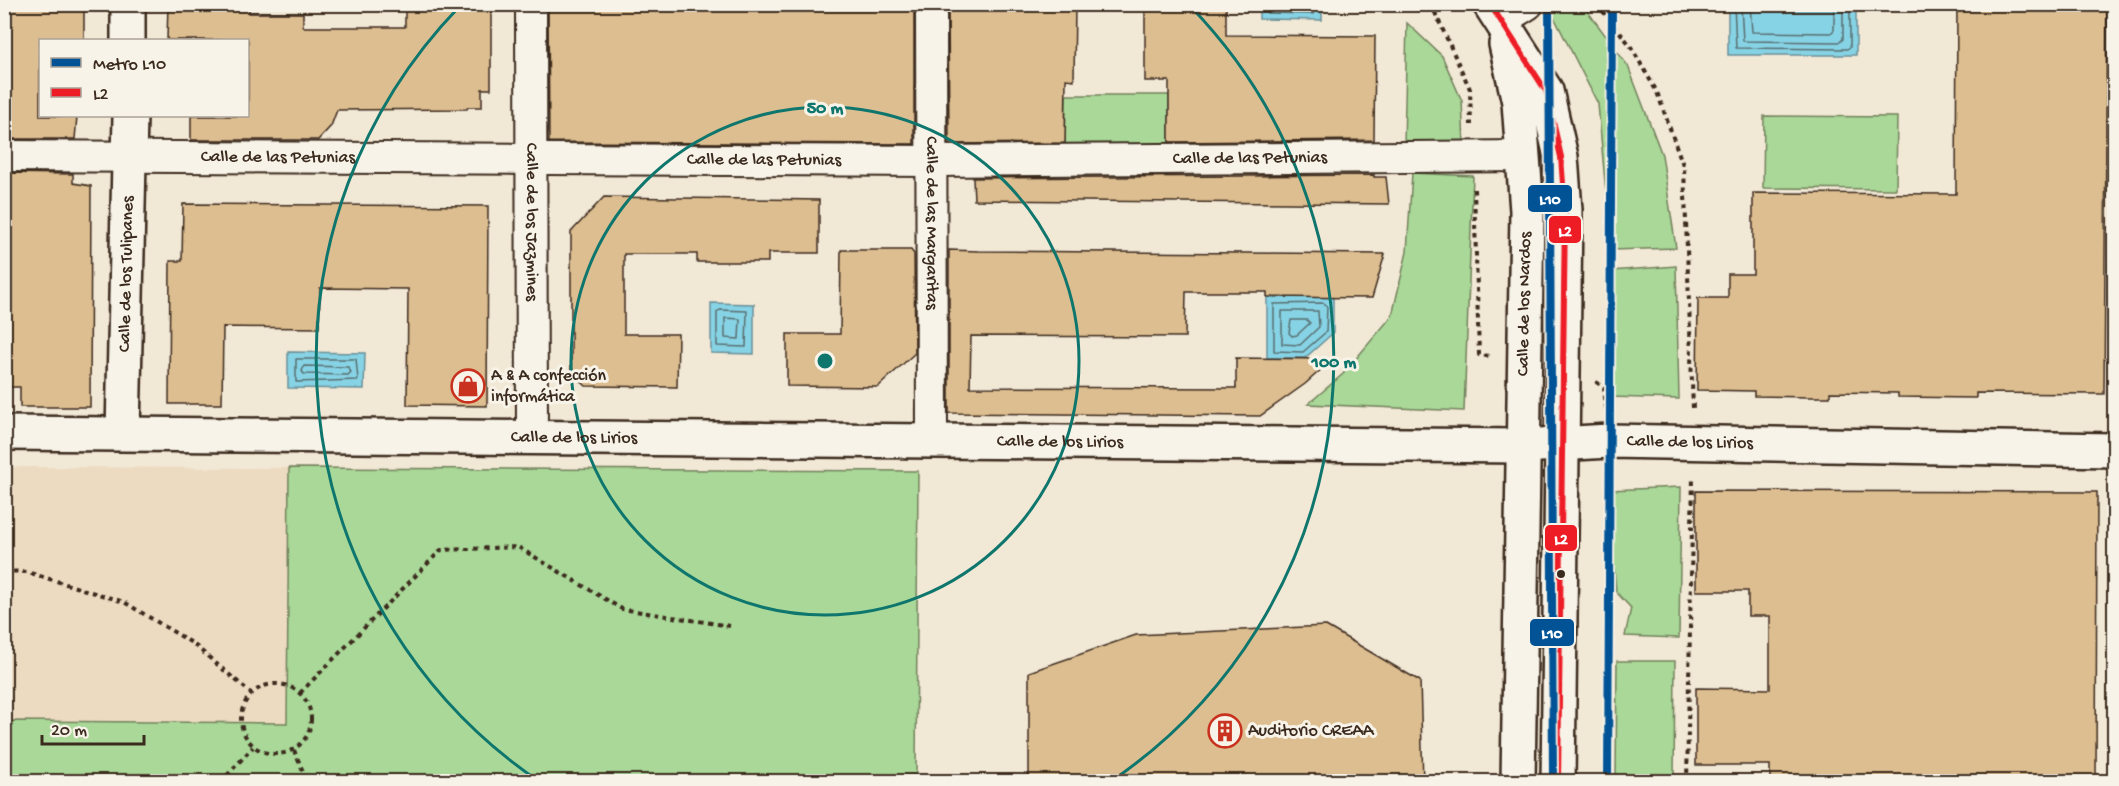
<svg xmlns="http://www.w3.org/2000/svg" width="2119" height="786" font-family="'Gochi Hand',sans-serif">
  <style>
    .built { fill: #ecdbc1 }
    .green { fill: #a9d898; stroke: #72815b; stroke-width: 1.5 }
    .water { fill: #87d3e6; stroke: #698f96; stroke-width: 1.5 }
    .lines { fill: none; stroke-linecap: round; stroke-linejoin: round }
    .shore { stroke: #596e6e; stroke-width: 1.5 }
    .building { fill: #ddbe90; stroke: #3b2a1e; stroke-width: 1.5 }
    .pedestrian-casing { stroke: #3b2a1e; stroke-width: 34 }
    .minor-casing { stroke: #3b2a1e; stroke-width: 38 }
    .path { stroke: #3b2a1e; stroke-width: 4; stroke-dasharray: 4.5 4.5; stroke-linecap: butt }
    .pedestrian { stroke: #f7f3e8; stroke-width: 30 }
    .minor { stroke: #f7f3e8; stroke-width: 33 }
    .bus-1-casing { stroke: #f7f3e8; stroke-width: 10 }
    .bus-1 { stroke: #ee1c25; stroke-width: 6 }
    .metro-1-casing { stroke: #f7f3e8; stroke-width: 12 }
    .metro-1 { stroke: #015396; stroke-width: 8 }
    .ring { fill: none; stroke: #0f766e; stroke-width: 3 }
    .bus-dot { fill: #3b2a1e; stroke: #f7f3e8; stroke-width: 2 }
    .labels { text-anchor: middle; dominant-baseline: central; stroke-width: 6; stroke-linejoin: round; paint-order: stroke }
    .street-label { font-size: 18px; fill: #3b2a1e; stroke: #f7f3e8 }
    .poi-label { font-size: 18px; fill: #3b2a1e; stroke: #f7f3e8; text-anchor: start }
    .centre { fill: #0f766e; stroke: #f7f3e8; stroke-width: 3 }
    .ring-label { font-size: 18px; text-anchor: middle; font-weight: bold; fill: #0f766e; stroke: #f7f3e8; stroke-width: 6; stroke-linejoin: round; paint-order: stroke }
    .line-badge { stroke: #f7f3e8; stroke-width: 2 }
    .badge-label { font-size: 16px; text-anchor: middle; font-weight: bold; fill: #fff }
  </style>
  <rect width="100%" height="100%" fill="#f2e8d6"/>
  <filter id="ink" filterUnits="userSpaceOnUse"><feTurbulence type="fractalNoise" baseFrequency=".0167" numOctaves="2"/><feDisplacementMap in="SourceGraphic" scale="12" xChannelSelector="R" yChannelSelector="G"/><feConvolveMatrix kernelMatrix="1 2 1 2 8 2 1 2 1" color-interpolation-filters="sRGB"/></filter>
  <g filter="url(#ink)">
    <polygon class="built" points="5,467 289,468 287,723 5,721"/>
    <g class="green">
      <polygon points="1558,5 1583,5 1628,66 1662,155 1676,248 1611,250 1598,104 1549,7"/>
      <polygon points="1407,23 1442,56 1462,101 1464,144 1404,144"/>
      <polygon points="1066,95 1169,95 1169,149 1065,148"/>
      <polygon points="1764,116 1897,117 1896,189 1763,188"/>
      <polygon points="1412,173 1473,176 1464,411 1308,404 1343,374 1392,316 1407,252"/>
      <polygon points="1676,266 1679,399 1610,397 1611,271"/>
      <polygon points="289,468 918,471 916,775 884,777 884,782 5,781 5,721 287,723"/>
      <polygon points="1681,487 1679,638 1625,636 1631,608 1616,592 1609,490"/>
      <polygon points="1617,661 1675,661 1674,781 1616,781"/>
    </g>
    <g class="water">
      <polygon points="1259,5 1322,5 1322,20 1259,19"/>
      <rect x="1728" y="5" width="128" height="50"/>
      <polygon points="1267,297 1333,297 1333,333 1305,358 1267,358"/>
      <polygon points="711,303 754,304 754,354 711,353"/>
      <polygon points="288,352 365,353 364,389 288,388"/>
    </g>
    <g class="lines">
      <g class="shore">
        <polyline points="1265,4 1267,13 1313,14 1316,4"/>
        <polyline points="1734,4 1736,48 1847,49 1850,47 1850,4"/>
        <polyline points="1741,4 1743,41 1840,42 1843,39 1843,4"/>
        <polyline points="1750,4 1752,32 1831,33 1834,30 1834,4"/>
        <polygon points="1324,303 1327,306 1326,332 1303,352 1274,351 1274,304"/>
        <polygon points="720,310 747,311 746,347 717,346 717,312"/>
        <polygon points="1282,311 1318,311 1319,327 1300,345 1282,344"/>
        <polygon points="725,318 740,319 739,339 725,338"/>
        <polygon points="1291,320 1307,320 1310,323 1297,335 1292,336 1289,333"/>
        <polygon points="296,359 356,359 358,380 296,382"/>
        <polygon points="304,366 348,367 351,372 348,375 304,374 302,371"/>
      </g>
    </g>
    <g class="building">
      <polygon points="4,4 84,4 84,40 40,40 40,116 77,116 75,139 4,139"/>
      <polygon points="168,4 249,4 249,13 303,13 303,27 405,27 405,4 491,4 491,89 482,89 482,107 468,107 467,109 337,110 331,126 318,140 191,140 191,116 248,116 248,40 167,40"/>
      <polygon points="548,4 914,4 914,144 549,142"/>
      <polygon points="948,4 1075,4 1074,80 1066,79 1065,143 949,144"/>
      <polygon points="1145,4 1226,4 1226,35 1375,36 1374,140 1169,142 1169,81 1145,81"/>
      <polygon points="1957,4 2107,4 2104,394 1976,393 1976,398 1898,397 1898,393 1830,392 1830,397 1809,397 1754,396 1754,391 1697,390 1698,298 1728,298 1728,274 1753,274 1753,193 1956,194"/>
      <polygon points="4,173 73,174 73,183 91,186 90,407 20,407 20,387 4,387"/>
      <polygon points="1374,175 1374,177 1386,177 1389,204 974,200 973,178"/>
      <polygon points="604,197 819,200 819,253 768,253 768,262 697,262 697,254 624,254 624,334 678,334 677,387 586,386 571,372 571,232"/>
      <polygon points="183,204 488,206 487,406 407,405 408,289 320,288 319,328 223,327 222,404 169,404 170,261 182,261"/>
      <polygon points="841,250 911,250 914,254 915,353 878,387 787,386 787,334 840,334"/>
      <polygon points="949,250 978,251 1385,254 1372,298 1267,297 1267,292 1186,292 1185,337 971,336 970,387 1236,388 1236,358 1333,359 1305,384 1260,416 949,413"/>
      <polygon points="1696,491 2097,492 2096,782 1770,782 1770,765 1696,765 1696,688 1770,689 1770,616 1748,616 1748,591 1696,591"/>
      <polygon points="1326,626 1420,681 1423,782 1029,782 1029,672 1136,635"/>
    </g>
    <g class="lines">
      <defs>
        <g id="pedestrian">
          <path id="s1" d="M531,4L532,438"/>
          <path id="s2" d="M931,4L932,441"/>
          <polyline points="1501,21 1528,4"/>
          <path id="s3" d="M4,156L933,161L1524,156"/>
        </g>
        <g id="minor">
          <polyline points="128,4 128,40"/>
          <polyline points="1490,4 1546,91 1561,157 1565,210 1558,782"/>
          <polyline points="1506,44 1519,102 1527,211 1518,782"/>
          <path id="s4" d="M4,433L1523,446L1609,441L2114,450"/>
          <path id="s5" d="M123,433L130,116"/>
        </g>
      </defs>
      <use href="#pedestrian" class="pedestrian-casing"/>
      <use href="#minor" class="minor-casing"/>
      <g class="path">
        <polyline points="1431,4 1470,89 1471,125"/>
        <polyline points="1597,4 1630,45 1657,92 1684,168 1693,409"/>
        <polyline points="1474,189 1479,355 1491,356"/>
        <polyline points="1596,382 1604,387 1606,409"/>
        <polyline points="4,571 27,572 124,602 192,643 251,693"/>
        <circle cx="276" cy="719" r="35"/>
        <polyline points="300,693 441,550 518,547 622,609 730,626"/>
        <polyline points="294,750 304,774 304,782"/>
        <polyline points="221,782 253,747"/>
        <polyline points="1607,782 1609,473"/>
        <polyline points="1687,782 1693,476"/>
      </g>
      <use href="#pedestrian" class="pedestrian"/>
      <use href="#minor" class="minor"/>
      <defs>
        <polyline id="bus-1" points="1490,4 1546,91 1561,157 1565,210 1558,782"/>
      </defs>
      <use href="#bus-1" class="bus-1-casing"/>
      <use href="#bus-1" class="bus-1"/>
      <defs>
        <g id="metro-1">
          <polyline points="1549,4 1553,782"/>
          <polyline points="1608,782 1612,4"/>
        </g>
      </defs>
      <use href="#metro-1" class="metro-1-casing"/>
      <use href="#metro-1" class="metro-1"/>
    </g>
  </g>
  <g class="ring">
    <circle cx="825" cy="361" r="254"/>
    <path d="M537 780A509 509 0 0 1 459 7M1191 7A509 509 0 0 1 1113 780"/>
  </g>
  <defs>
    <symbol id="shop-ring" viewBox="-11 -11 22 22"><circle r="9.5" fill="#f7f3e8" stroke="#c8321e" stroke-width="1.5"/><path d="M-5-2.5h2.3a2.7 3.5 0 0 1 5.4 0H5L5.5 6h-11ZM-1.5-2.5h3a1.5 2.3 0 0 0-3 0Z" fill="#c8321e"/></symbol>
    <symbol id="building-ring" viewBox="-11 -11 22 22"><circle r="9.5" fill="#f7f3e8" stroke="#c8321e" stroke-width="1.5"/><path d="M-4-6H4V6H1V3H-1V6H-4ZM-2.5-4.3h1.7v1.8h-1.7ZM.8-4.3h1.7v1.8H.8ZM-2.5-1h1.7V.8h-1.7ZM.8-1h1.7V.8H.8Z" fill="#c8321e"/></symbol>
  </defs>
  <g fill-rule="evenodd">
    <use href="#shop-ring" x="449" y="367" width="38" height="38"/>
    <use href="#building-ring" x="1206" y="712" width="38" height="38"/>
  </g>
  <circle class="bus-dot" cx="1561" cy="574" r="5"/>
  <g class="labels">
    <g class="street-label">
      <text stroke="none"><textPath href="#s3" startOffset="274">Calle de las Petunias</textPath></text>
      <text stroke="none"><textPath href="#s3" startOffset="1246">Calle de las Petunias</textPath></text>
      <text stroke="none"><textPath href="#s3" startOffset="760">Calle de las Petunias</textPath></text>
      <text stroke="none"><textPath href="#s1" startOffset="218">Calle de los Jazmines</textPath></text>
      <text stroke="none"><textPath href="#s2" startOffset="219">Calle de las Margaritas</textPath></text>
      <text stroke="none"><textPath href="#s5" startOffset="159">Calle de los Tulipanes</textPath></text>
      <text transform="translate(1525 304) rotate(-89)">Calle de los Nardos</text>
      <text stroke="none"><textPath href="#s4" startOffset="570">Calle de los Lirios</textPath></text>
      <text stroke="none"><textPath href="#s4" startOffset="1056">Calle de los Lirios</textPath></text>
      <text stroke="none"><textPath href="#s4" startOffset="1686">Calle de los Lirios</textPath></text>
    </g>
    <g class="poi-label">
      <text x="491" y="376">A &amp; A confección<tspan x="491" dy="21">informática</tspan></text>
      <text x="1248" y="731">Auditorio CREAA</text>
    </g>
  </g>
  <circle cx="825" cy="361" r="9" class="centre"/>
  <g class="ring-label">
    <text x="825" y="113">50 m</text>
    <text x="1334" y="367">100 m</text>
  </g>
  <g class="line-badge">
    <rect x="1527" y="184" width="46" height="29" rx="6" fill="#015396"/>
    <rect x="1548" y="215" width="34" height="29" rx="6" fill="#ee1c25"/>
    <rect x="1544" y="524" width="34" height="28" rx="6" fill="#ee1c25"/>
    <rect x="1529" y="618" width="46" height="29" rx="6" fill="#015396"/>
  </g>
  <g class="badge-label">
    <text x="1550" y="204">L10</text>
    <text x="1565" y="236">L2</text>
    <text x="1561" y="544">L2</text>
    <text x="1552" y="638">L10</text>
  </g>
  <rect width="2119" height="786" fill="none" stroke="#f7f3e8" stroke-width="24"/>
  <rect x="12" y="12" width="2095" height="762" fill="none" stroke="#3b2a1e" stroke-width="2" filter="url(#ink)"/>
  <rect x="39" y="39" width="210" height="78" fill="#f7f3e8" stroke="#aca397" stroke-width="1.5"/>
  <rect x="51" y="58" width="30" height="9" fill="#015396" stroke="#aca397" stroke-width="1.5"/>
  <text x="93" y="69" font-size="18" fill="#3b2a1e">Metro L10</text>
  <rect x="51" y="88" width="30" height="9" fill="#ee1c25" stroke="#aca397" stroke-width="1.5"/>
  <text x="93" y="99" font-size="18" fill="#3b2a1e">L2</text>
  <path d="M42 735v9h102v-9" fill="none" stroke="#3b2a1e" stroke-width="3"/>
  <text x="51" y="735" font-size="18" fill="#3b2a1e" stroke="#f7f3e8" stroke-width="4.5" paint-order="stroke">20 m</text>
</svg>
